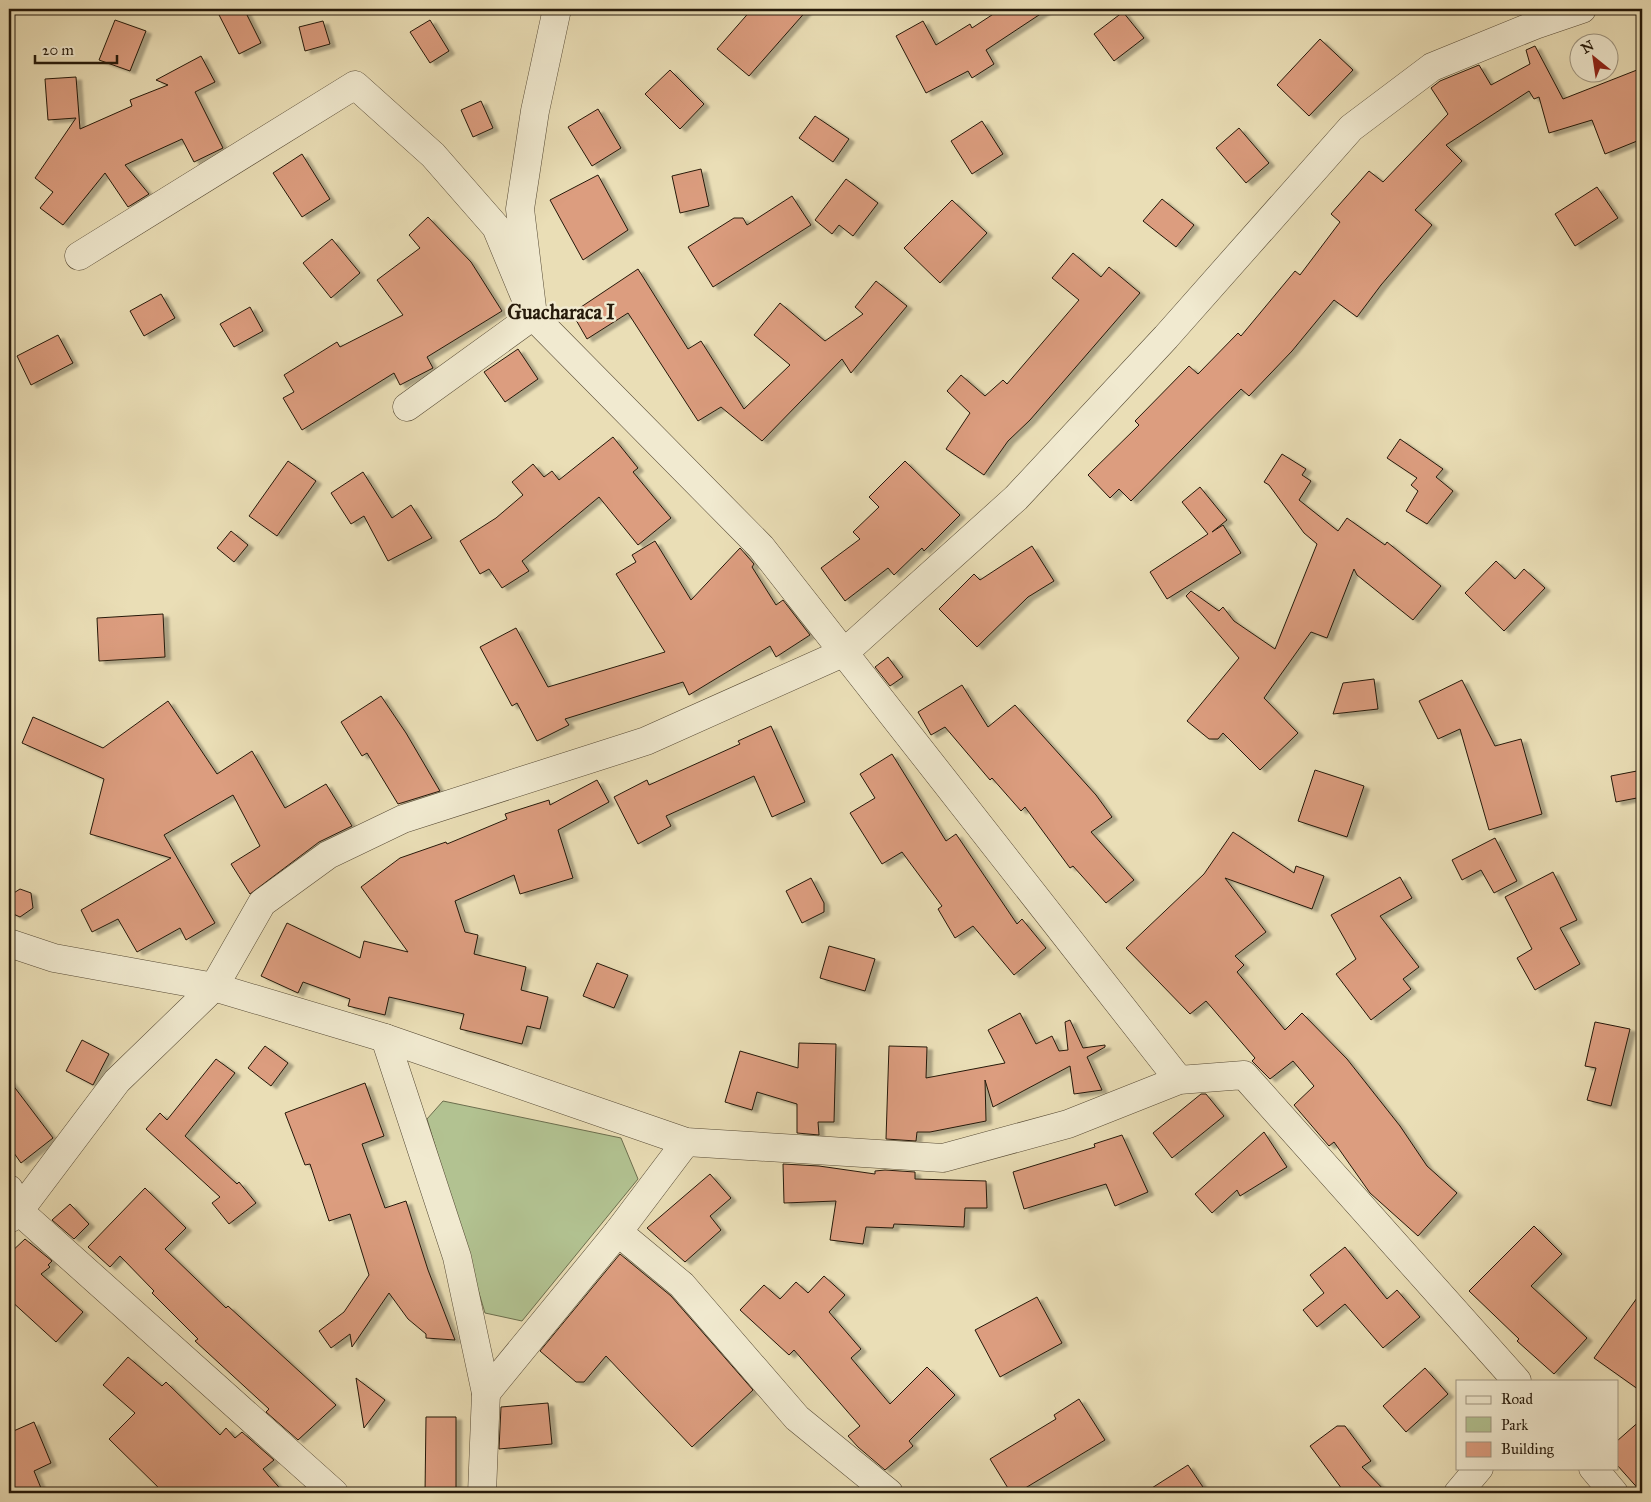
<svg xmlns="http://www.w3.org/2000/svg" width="1651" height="1502" font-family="'IM FELL Great Primer',serif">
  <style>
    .green { fill: #b2c291; stroke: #6c6e4e }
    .building { fill: #dc9d7f; stroke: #25190a; filter: url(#shadow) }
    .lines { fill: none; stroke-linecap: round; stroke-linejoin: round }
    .minor-casing { stroke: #564a35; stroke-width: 29 }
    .minor { stroke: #f1ead0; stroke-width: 28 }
    .labels { text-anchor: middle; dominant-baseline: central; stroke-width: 5; stroke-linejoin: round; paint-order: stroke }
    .district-label { font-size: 20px; font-weight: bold; fill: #25190a; stroke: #f1ead0 }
  </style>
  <defs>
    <filter id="shadow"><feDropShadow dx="5.5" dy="3" stdDeviation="1" flood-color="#0004"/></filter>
  </defs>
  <rect width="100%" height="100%" fill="#eadeb6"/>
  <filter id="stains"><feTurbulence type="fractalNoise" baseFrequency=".004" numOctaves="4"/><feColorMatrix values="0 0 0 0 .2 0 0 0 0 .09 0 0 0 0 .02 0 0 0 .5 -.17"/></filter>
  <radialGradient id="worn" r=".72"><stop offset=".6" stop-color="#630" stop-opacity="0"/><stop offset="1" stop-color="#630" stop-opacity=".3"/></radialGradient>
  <polygon class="green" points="443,1101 621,1138 638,1179 522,1321 485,1313 427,1119"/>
  <g class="building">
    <polygon points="216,9 244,9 261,43 239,54"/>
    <polygon points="752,9 808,9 749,76 717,49"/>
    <polygon points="1001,9 1048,9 986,50 994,64 972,78 968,71 926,93 896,36 923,21 936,45 970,24 972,28"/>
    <polygon points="1123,12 1144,38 1114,61 1094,34"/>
    <polygon points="115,20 146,31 130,71 99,60"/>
    <polygon points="430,20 449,51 430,63 410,32"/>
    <polygon points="323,21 330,44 305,51 299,27"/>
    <polygon points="1320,39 1353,70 1309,116 1277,85"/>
    <polygon points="1535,46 1563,99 1642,68 1642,139 1605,154 1592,120 1549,133 1539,97 1534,99 1529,91 1446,145 1462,161 1415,210 1432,225 1381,285 1357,317 1334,300 1292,351 1249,396 1241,389 1131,501 1119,489 1110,498 1088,475 1139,425 1135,421 1189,366 1198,374 1238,333 1241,336 1295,271 1300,275 1340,222 1331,214 1369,171 1383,182 1448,114 1431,88 1440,81 1479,65 1491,85 1530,64 1526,50"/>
    <polygon points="201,56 215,82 195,92 223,148 194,162 182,139 125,165 149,194 128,207 105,173 63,225 40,208 53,192 35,178 76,118 48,120 45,79 76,77 80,129 132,106 130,100 168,85 156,80"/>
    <polygon points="670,70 704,104 680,129 645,94"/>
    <polygon points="481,101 493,128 473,137 461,110"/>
    <polygon points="598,109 621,148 592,166 568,127"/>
    <polygon points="815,116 849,139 833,162 799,138"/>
    <polygon points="982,121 1003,154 972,174 951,141"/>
    <polygon points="1239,128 1269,163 1246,183 1216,148"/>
    <polygon points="302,154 330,199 302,217 273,173"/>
    <polygon points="701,169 709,206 680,213 672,176"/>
    <polygon points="598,175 628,230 583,260 550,200"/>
    <polygon points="846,179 878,203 853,236 839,225 832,234 815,220"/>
    <polygon points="1597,187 1618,218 1575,246 1555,214"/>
    <polygon points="792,196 811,225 713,287 688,247 734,218 743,218 747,225"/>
    <polygon points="1162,199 1194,225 1176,247 1143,221"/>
    <polygon points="952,200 987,233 940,283 904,248"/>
    <polygon points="428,217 471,262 502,311 427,357 433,368 400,385 394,373 302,430 283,398 294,392 284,375 337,342 340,347 403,315 377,280 420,248 409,235"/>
    <polygon points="332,239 360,273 331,298 303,263"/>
    <polygon points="1073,253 1101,277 1109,267 1140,293 1030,420 1008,441 984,475 946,449 970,413 947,391 961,375 985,396 1003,380 1007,384 1079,300 1052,278"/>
    <polygon points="638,269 688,349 701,341 744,409 790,365 754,335 780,303 825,341 863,314 855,307 876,281 907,306 851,373 842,359 762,441 721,407 698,421 628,313 587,339 572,313"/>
    <polygon points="161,294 175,318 144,336 130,311"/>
    <polygon points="250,307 263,331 234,347 220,324"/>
    <polygon points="58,335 73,363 31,385 17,356"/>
    <polygon points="518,349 538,379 505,402 484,372"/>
    <polygon points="613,437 638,468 633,472 671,518 638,545 599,497 522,561 529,571 502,588 489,569 480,574 460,541 496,518 523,495 512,482 533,464 544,477 552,471 559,480"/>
    <polygon points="1400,439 1443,469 1436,477 1453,491 1427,524 1406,511 1418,491 1411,485 1417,478 1387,458"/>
    <polygon points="1282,454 1306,469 1302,475 1311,481 1299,500 1338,531 1347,518 1385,545 1387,542 1441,586 1413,620 1357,575 1354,569 1327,638 1311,632 1264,698 1298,733 1260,770 1223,733 1218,739 1209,739 1187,721 1239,658 1186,596 1191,591 1219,611 1223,607 1234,621 1275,649 1317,544 1304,533 1269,485 1264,482"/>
    <polygon points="288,461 316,481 277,536 249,516"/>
    <polygon points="905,461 960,515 924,551 922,548 894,575 888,568 845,601 821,568 860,539 853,532 879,507 869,497"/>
    <polygon points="363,472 392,518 411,505 432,538 388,561 364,516 351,524 331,493"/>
    <polygon points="1200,487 1227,520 1212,532 1223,525 1241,553 1167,599 1150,572 1208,534 1182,502"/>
    <polygon points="231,531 248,545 234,562 217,548"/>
    <polygon points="655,541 691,600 740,548 754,564 752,567 776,605 783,600 810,635 776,657 770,646 689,695 683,682 565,719 569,725 537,741 517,703 512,706 480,647 516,628 548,687 665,652 616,574 636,562 632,555"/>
    <polygon points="1032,546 1054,581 1028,597 977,647 939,609 974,574 980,580"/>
    <polygon points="1496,561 1515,579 1524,569 1545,588 1504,631 1465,593"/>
    <polygon points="163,614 165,657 99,661 97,618"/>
    <polygon points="888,657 903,677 890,686 875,667"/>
    <polygon points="1374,679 1378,709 1333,714 1343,683"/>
    <polygon points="1462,680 1495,746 1521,739 1542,814 1489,830 1460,729 1438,739 1419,701"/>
    <polygon points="962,685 988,727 1015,705 1096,795 1112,817 1091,832 1134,880 1106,903 1073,866 1070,868 1025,807 1021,811 992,778 990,780 945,727 931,735 918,712"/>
    <polygon points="381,696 406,733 440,791 398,804 367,753 362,756 341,722"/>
    <polygon points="168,701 217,774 252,751 285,808 326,784 352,826 319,842 250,894 231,864 260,846 233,795 164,835 215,923 186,940 180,928 137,952 118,919 92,932 81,910 171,858 90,834 104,779 22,743 33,717 103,748"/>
    <polygon points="771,726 805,802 772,817 754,776 666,816 671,826 638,844 614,797 647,780 649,785 740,744 738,741"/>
    <polygon points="892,754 946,841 956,834 1017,924 1022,919 1046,948 1014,975 973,926 955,938 938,909 942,906 902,852 882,864 850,813 875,798 860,774"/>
    <polygon points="1315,770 1364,786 1347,837 1298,821"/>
    <polygon points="1642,770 1642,797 1616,802 1611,776"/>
    <polygon points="597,780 609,802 558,830 573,878 520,894 514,875 455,901 465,932 478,935 474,954 526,967 521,990 548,997 540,1029 527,1026 522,1044 460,1029 464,1014 389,997 385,1015 348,1006 350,999 303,982 298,993 261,976 287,923 360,958 364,941 408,952 361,887 400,858 446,842 447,844 507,819 505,814 549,800 550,805"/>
    <polygon points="1233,832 1294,873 1296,866 1324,876 1312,909 1225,878 1266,932 1235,956 1244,965 1237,972 1285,1030 1302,1013 1347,1059 1400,1126 1427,1166 1457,1193 1418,1236 1370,1193 1334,1142 1329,1146 1294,1105 1314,1086 1293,1061 1270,1079 1252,1061 1255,1058 1206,1001 1190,1014 1126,948 1204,874"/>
    <polygon points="1495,838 1517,881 1494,893 1481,870 1462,880 1452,860"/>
    <polygon points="1553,872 1577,920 1560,928 1580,964 1535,990 1517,958 1532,949 1505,897"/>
    <polygon points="1400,877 1412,898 1380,916 1419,967 1403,979 1411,989 1371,1020 1336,974 1356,959 1331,915"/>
    <polygon points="811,878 824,903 824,912 802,923 786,891"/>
    <polygon points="20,889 31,893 33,908 20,917 9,912 9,896"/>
    <polygon points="829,946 875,959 865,991 820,978"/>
    <polygon points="597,963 628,975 614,1008 583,996"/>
    <polygon points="1020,1013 1036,1044 1052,1036 1059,1051 1068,1050 1065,1022 1070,1020 1083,1048 1105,1045 1105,1047 1087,1057 1102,1090 1074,1094 1070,1066 993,1107 985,1080 986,1121 930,1132 917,1132 916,1141 886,1139 889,1046 927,1047 926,1078 1005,1063 988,1030"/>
    <polygon points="1595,1022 1630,1029 1611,1106 1587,1100 1596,1068 1585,1066"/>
    <polygon points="82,1040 109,1054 93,1085 66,1071"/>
    <polygon points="799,1043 836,1044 834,1122 818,1122 819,1135 797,1133 797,1104 757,1092 752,1110 725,1102 740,1051 798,1068"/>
    <polygon points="265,1046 288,1063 271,1086 248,1068"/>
    <polygon points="216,1059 235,1073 185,1136 237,1184 239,1182 256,1203 229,1224 212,1203 220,1197 146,1129 160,1113 167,1120"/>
    <polygon points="9,1080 53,1138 21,1163 9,1146"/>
    <polygon points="365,1083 384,1136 362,1144 385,1208 406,1201 428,1270 455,1340 426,1338 426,1334 408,1319 389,1293 352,1347 350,1334 331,1348 319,1331 344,1312 369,1275 350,1214 329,1221 310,1164 305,1165 285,1113"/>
    <polygon points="1201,1094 1206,1094 1224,1116 1172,1158 1153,1133"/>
    <polygon points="1264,1132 1287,1167 1240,1196 1237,1190 1212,1213 1195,1194"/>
    <polygon points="1122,1135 1148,1192 1115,1206 1106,1184 1024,1209 1013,1172 1095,1147 1094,1144"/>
    <polygon points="783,1164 819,1166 875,1174 875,1171 885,1170 915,1172 915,1179 986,1181 987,1208 965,1208 964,1227 894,1224 893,1228 866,1227 863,1244 830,1240 836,1201 784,1203"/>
    <polygon points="710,1174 731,1198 710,1216 721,1230 685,1262 647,1228"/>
    <polygon points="145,1188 186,1228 165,1249 226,1308 228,1306 336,1405 298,1440 266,1412 269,1409 195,1341 198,1339 152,1293 154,1291 120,1256 110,1267 88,1247"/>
    <polygon points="70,1204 89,1224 74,1239 52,1220"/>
    <polygon points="1534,1226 1562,1254 1531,1286 1587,1338 1554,1374 1517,1341 1519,1339 1469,1291"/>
    <polygon points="25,1239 52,1261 48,1265 50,1267 41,1274 83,1312 56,1342 9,1299 9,1254"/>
    <polygon points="1345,1247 1387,1299 1397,1290 1420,1317 1383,1348 1345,1304 1317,1327 1303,1310 1324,1293 1310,1275"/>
    <polygon points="620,1254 671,1296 753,1390 692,1447 606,1356 584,1382 576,1382 540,1351"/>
    <polygon points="824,1276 845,1295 829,1312 861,1349 851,1358 890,1404 927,1367 955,1395 909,1441 913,1446 885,1470 858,1447 848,1436 860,1426 794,1350 789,1355 740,1310 764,1285 780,1299 796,1282 808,1293"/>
    <polygon points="1642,1291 1642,1392 1594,1358"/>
    <polygon points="1037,1297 1062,1343 1000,1377 975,1330"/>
    <polygon points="128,1357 162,1386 166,1382 220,1435 226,1428 235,1438 242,1432 274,1460 263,1469 284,1493 164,1493 109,1439 135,1413 103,1385"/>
    <polygon points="1425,1368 1448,1394 1406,1432 1383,1406"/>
    <polygon points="356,1378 385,1400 364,1428"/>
    <polygon points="1079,1399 1105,1440 1017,1493 1011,1493 990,1459 1056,1419 1054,1415"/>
    <polygon points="548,1403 552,1444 499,1449 501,1407"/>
    <polygon points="426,1417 456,1417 456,1493 425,1493"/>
    <polygon points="1642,1419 1642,1493 1617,1465 1617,1441"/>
    <polygon points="34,1422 51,1463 34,1471 43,1493 9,1493 9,1433"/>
    <polygon points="1337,1426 1345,1426 1371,1461 1362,1467 1387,1493 1345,1493 1310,1446"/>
    <polygon points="1188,1465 1207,1493 1144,1493"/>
  </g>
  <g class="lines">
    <defs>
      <g id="minor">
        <polyline points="557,9 535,111 520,209 533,316 761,547 1179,1080"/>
        <polyline points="79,256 355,85 433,155 496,227 533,316 407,407"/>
        <polyline points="9,943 54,958 214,987 385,1038 686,1142 943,1158 1068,1124 1179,1080 1244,1075 1517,1381"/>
        <polyline points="385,1038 457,1257 486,1393 482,1493"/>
        <polyline points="9,1189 19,1211 334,1493"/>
        <polyline points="9,1219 19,1211 117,1081 214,987 262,903 328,855 403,819 646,741 845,652 1016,498 1166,337 1351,128 1432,67 1535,25 1582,9"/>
        <polyline points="618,1232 682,1285 797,1418 889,1493"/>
        <polyline points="486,1393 618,1232 686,1142"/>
        <polyline points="1593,1468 1614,1493"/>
        <polyline points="1458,1493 1479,1468"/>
      </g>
    </defs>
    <use href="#minor" class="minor-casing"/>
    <use href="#minor" class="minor"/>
  </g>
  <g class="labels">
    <g class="district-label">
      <text x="561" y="312">Guacharaca I</text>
    </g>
  </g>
  <rect width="1651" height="1502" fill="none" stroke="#eadeb6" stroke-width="30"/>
  <rect x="10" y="10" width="1631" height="1482" fill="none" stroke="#25190a" stroke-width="2.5"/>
  <rect x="15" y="15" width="1621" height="1472" fill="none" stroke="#25190a"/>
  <rect x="1456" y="1380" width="162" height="90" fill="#f1ead0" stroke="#9f9681"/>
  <rect x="1466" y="1396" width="25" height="8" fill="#f1ead0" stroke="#9f9681"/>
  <text x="1501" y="1404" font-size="15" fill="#25190a">Road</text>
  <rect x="1466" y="1417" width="25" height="15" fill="#b2c291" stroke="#9f9681"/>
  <text x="1501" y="1430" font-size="15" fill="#25190a">Park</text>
  <rect x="1466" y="1442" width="25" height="15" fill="#dc9d7f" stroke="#9f9681"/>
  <text x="1501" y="1454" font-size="15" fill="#25190a">Building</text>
  <g transform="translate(1594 58) rotate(330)"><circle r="24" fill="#f1ead0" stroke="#9f9681"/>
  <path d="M0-4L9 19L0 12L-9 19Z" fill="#8f2418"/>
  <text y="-8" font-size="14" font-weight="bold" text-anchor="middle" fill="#25190a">N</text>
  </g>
  <path d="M35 55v8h82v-8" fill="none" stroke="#25190a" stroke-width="2.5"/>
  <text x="42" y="55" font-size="15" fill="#25190a" stroke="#f1ead0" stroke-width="4" paint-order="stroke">20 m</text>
  <rect width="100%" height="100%" filter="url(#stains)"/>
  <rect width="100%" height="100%" fill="url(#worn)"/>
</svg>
